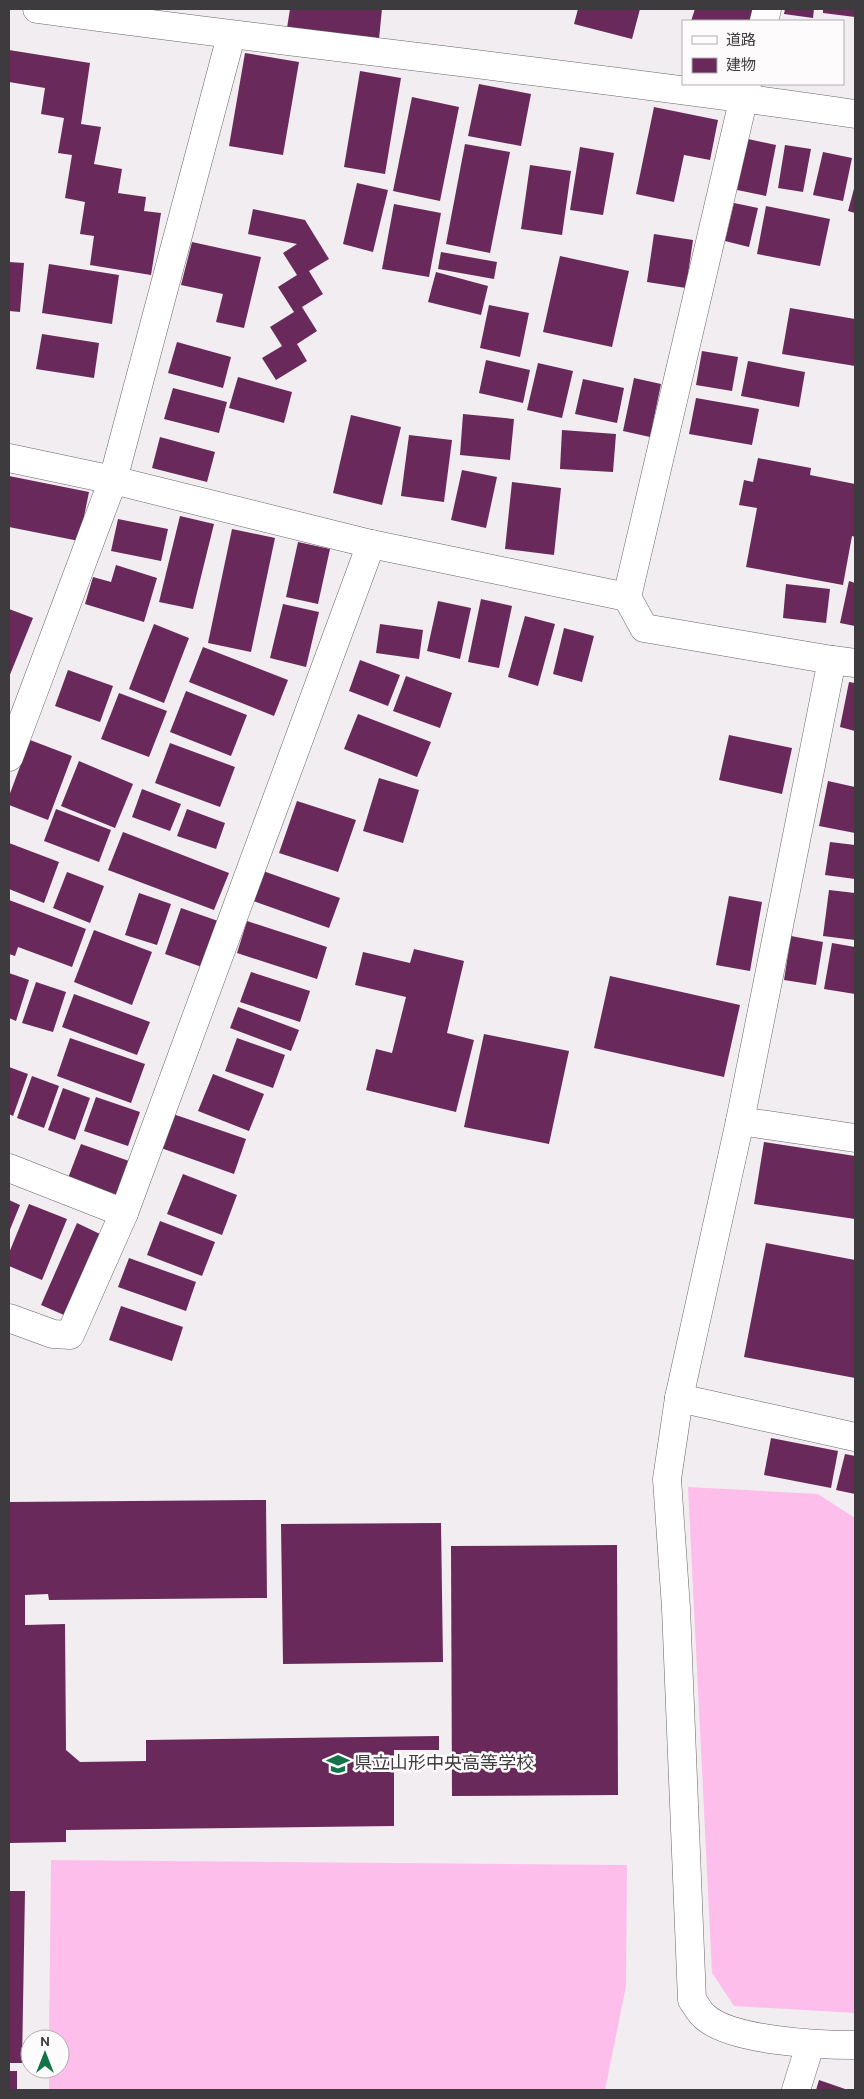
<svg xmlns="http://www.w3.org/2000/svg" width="864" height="2099" font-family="Overpass,'Noto Sans JP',sans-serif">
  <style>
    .pitch { fill: #febeec }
    .building { fill: #69295b }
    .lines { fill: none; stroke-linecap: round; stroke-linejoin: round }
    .minor-casing { stroke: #6a6568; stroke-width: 29 }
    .minor { stroke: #fff; stroke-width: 28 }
    .labels { text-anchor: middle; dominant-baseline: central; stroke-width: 5; stroke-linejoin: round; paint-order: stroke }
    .poi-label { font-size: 18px; fill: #3d3b3d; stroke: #fefbfd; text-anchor: start }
  </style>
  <rect width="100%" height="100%" fill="#f2edf1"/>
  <g class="pitch">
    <polygon points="688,1487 818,1494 855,1518 855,2013 734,2006 712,1973"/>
    <polygon points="51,1860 627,1865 626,1986 605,2090 49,2090 49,2069 60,2069 60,2039 49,2039"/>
  </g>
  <g class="building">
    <polygon points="290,9 382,9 379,39 287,28"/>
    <polygon points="578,9 640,9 632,39 574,24"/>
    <polygon points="695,9 747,9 753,10 750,21 691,21"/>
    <polygon points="785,9 814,9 813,18 784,14"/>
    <polygon points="823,9 855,9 855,17 823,13"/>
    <polygon points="9,50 90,63 81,124 101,127 94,164 122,169 118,193 146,197 144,211 161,213 151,275 90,265 94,236 80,234 85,202 65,198 72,155 58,153 64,118 41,114 45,88 9,82"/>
    <polygon points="245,53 299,62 283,155 229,146"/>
    <polygon points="360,71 401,78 385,174 344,167"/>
    <polygon points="479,84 531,94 521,146 468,136"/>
    <polygon points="412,97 459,107 440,201 393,191"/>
    <polygon points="654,107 718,120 710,160 684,155 674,202 636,194"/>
    <polygon points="748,139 776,145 766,196 737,190"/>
    <polygon points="465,144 510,152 490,253 446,244"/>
    <polygon points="785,145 811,149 803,192 778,188"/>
    <polygon points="580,147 614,153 603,215 570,210"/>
    <polygon points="823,152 852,158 843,201 813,195"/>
    <polygon points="530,165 571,171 562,235 521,229"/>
    <polygon points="357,183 388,190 373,252 343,244"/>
    <polygon points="855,185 855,213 848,211"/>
    <polygon points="734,203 758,208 749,247 725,241"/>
    <polygon points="394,204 441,213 429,277 382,269"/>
    <polygon points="766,206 830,219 820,266 757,254"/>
    <polygon points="253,209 305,220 329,259 309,271 323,294 302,307 317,331 297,344 307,361 276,380 262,358 282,346 270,327 294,312 278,287 297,275 283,253 297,244 248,234"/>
    <polygon points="654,234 693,240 686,288 647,282"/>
    <polygon points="192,242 261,257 244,328 216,322 223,294 181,285"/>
    <polygon points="441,252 497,262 494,279 438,269"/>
    <polygon points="560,256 629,271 612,347 543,332"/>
    <polygon points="9,262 24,263 20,312 9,311"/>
    <polygon points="49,264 119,275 112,324 42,313"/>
    <polygon points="436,272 488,286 481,315 428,302"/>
    <polygon points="489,305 529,313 520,357 480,348"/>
    <polygon points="790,308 855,319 855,366 782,354"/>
    <polygon points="42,334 99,343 94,378 36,369"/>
    <polygon points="177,342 231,357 223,388 168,373"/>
    <polygon points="702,351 738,357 732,391 696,385"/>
    <polygon points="486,360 530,370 523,403 479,393"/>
    <polygon points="748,361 805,372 799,407 741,396"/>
    <polygon points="538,363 573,371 562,418 527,410"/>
    <polygon points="238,377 292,392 284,423 229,408"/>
    <polygon points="634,378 661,384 650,437 623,431"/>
    <polygon points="583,379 624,388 617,423 575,414"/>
    <polygon points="173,388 227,402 219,433 164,419"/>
    <polygon points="696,398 759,409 752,445 689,434"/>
    <polygon points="463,414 514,419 510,460 460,455"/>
    <polygon points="351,415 401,427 382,505 333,493"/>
    <polygon points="562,430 616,434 613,472 560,469"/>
    <polygon points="409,435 452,440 444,502 401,496"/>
    <polygon points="160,437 215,452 207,482 152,468"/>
    <polygon points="758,458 811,468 810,475 855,484 855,537 852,536 843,585 746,567 757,508 739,505 744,480 753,482"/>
    <polygon points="462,470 497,477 486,528 451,520"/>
    <polygon points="9,476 89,492 79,541 9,527"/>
    <polygon points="512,482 561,488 554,555 505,549"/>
    <polygon points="180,516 214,524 193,609 159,602"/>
    <polygon points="118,519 168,529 161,561 111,551"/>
    <polygon points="232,529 275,538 251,652 208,643"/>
    <polygon points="298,542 330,549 318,604 286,597"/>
    <polygon points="116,565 157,578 144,622 85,604 93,577 111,582"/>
    <polygon points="849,581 855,583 855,626 840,623"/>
    <polygon points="786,584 830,589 826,623 783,618"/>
    <polygon points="481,599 512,606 499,668 468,662"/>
    <polygon points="438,601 471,608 460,659 427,651"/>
    <polygon points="283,604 319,612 306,667 270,658"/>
    <polygon points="9,609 33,618 9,677"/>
    <polygon points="525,616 555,624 538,686 508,677"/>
    <polygon points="154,624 189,638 164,703 129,689"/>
    <polygon points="380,624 423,630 419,659 376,653"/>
    <polygon points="564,628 594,636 582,682 553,674"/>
    <polygon points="203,647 288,680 274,716 189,682"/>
    <polygon points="360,660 400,675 388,706 349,691"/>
    <polygon points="68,670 113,686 100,722 55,706"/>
    <polygon points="406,676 452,693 440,728 393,711"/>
    <polygon points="849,682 855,683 855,731 840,727"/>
    <polygon points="186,691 247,715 231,756 170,732"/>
    <polygon points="119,693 167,711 149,757 101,739"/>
    <polygon points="358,714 431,742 417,777 344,749"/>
    <polygon points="729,735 792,748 782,794 719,780"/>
    <polygon points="30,740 72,756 48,820 9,805 9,796"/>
    <polygon points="170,743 235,767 220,807 155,783"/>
    <polygon points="79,761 133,784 115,828 61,806"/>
    <polygon points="379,778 419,790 403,843 363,831"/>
    <polygon points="828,781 855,787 855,833 819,826"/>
    <polygon points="142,789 181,804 170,831 132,817"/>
    <polygon points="297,801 356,820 338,872 279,853"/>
    <polygon points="56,809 111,830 99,862 44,841"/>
    <polygon points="187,809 225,823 216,849 177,836"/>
    <polygon points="123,832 229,873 214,910 108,870"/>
    <polygon points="830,842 855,845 855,879 825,875"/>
    <polygon points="9,843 59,862 44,903 9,889"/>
    <polygon points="263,871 340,898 329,928 253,901"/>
    <polygon points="67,872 104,886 90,923 53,908"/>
    <polygon points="829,890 855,893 855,940 823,936"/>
    <polygon points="139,893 171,904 157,945 125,935"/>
    <polygon points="729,896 762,902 750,971 716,965"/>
    <polygon points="9,900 86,929 72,967 18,947 15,956 9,954"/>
    <polygon points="181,908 218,921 202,967 165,954"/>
    <polygon points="247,921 327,947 317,979 237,953"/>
    <polygon points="94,930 152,952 132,1005 74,982"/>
    <polygon points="791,936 823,942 816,985 784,980"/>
    <polygon points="832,943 855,947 855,994 824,989"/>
    <polygon points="414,949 464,961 447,1033 474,1040 456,1112 366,1090 376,1049 392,1053 406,997 355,985 363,952 410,963"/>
    <polygon points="251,972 310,991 300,1022 240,1002"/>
    <polygon points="9,973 29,980 16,1021 9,1018"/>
    <polygon points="610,976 740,1005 724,1077 594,1048"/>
    <polygon points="36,982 66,992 53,1032 22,1023"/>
    <polygon points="74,994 150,1022 137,1055 62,1027"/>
    <polygon points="238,1007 299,1030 291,1051 230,1028"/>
    <polygon points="484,1034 569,1051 549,1144 464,1127"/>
    <polygon points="70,1038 145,1064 131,1103 57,1076"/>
    <polygon points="237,1038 285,1055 273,1088 225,1071"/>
    <polygon points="9,1067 28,1074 13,1116 9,1114"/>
    <polygon points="213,1074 264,1094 249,1131 198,1111"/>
    <polygon points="32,1076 59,1086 44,1128 17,1118"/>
    <polygon points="63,1088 90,1098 75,1140 48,1130"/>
    <polygon points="96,1097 140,1112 128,1146 84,1131"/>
    <polygon points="173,1114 246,1139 234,1174 161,1148"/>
    <polygon points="764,1142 855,1156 855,1219 754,1204"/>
    <polygon points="81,1144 129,1161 116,1195 68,1178"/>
    <polygon points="183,1174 237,1195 222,1235 167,1214"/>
    <polygon points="9,1200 20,1205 9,1232"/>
    <polygon points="29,1204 67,1219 42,1280 9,1266 9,1253"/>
    <polygon points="160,1221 215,1242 202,1276 147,1255"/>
    <polygon points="77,1223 100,1234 64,1315 41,1305"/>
    <polygon points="766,1243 855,1260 855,1378 744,1357"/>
    <polygon points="129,1258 196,1282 186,1311 118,1287"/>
    <polygon points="121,1306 183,1327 172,1361 109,1340"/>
    <polygon points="771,1438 838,1451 831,1488 764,1475"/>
    <polygon points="845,1454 855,1456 855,1494 836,1490"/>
    <polygon points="266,1500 267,1598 49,1600 48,1594 25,1595 25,1625 65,1624 66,1750 80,1762 146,1761 146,1740 439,1736 439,1750 394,1750 394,1826 66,1830 66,1842 9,1843 9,1502"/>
    <polygon points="441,1523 443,1662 283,1664 281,1524"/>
    <polygon points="617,1545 618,1795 452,1796 451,1546"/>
    <polygon points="9,1891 25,1891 22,2063 9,2063"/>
    <rect x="9" y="2071" width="8" height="19"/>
    <polygon points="819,2080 848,2090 816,2090"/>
  </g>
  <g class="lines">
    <defs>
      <g id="minor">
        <path d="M37,9C309,46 583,74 855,114"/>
        <polyline points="764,21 767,9"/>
        <path d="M9,458L113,480L371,544L627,597L644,628L832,660L740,1121L679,1398L667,1479L676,1608L692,2000C696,2005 699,2012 704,2016C730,2041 819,2045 855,2045"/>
        <polyline points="627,597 747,84"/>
        <polyline points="832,660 855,663"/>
        <polyline points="9,757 113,480 231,36"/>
        <polyline points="740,1121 855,1138"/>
        <polyline points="9,1168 124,1213"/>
        <polyline points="9,1318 53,1334 70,1335 124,1213 371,544"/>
        <polyline points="679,1398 855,1437"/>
        <polyline points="796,2090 810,2045"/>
      </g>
    </defs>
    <use href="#minor" class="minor-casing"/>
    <use href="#minor" class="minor"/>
  </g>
  <defs>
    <symbol id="school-bare" viewBox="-9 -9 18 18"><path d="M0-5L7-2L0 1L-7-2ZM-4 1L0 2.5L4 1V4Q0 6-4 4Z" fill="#137349" stroke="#fefbfd" stroke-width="2.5" paint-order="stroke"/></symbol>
  </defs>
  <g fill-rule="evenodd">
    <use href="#school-bare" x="322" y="1748" width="32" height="32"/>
  </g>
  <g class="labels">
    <g class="poi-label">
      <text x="354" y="1764">県立山形中央高等学校</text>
    </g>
  </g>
  <rect width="864" height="2099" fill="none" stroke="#3d3b3d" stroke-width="20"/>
  <rect x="682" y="20" width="162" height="65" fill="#fefbfd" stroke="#b1aeb0"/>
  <rect x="692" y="36" width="25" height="8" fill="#ffffff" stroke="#b1aeb0"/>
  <text x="726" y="45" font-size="15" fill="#3d3b3d">道路</text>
  <rect x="692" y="58" width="25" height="15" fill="#69295b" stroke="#b1aeb0"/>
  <text x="726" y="70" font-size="15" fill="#3d3b3d">建物</text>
  <g transform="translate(45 2054)"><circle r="24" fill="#fefbfd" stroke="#b1aeb0"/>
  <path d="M0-4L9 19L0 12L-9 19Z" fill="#137349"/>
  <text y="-8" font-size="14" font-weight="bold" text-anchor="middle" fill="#3d3b3d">N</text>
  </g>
</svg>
